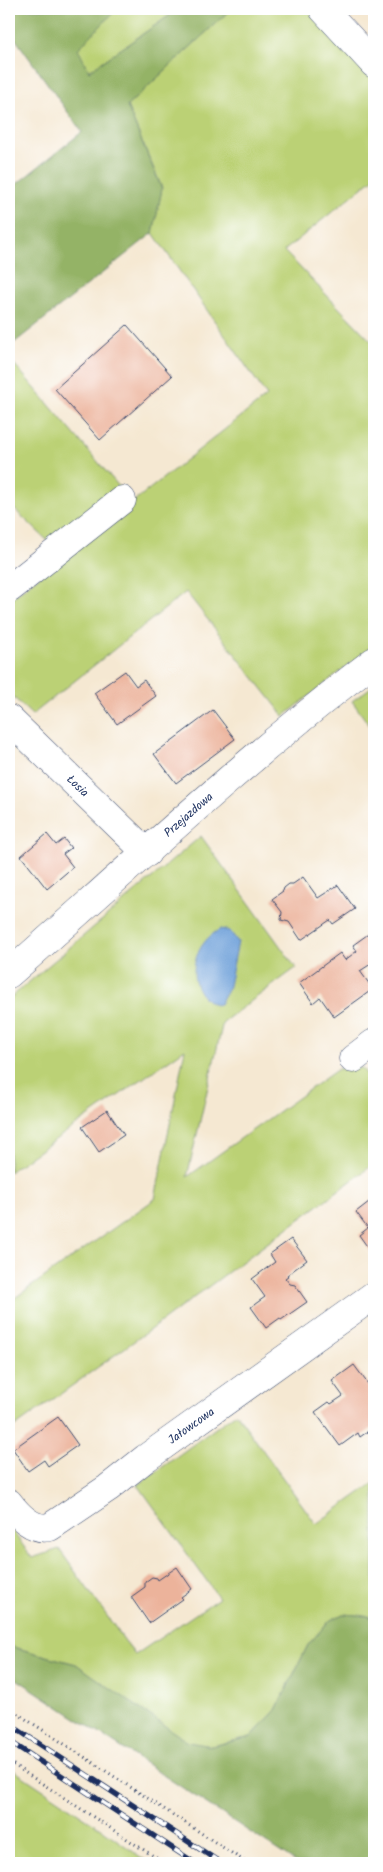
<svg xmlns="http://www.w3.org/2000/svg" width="383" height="1872" font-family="Kalam,sans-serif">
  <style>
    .green { fill: #bbd175; stroke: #6b806a }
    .forest { fill: #94b366; stroke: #587162 }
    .water { fill: #6ea0d9; stroke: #44689c }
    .building { fill: #ecb39b }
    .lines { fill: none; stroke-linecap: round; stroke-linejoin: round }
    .minor-casing { stroke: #3c4b6f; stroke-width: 29 }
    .path { stroke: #3c4b6f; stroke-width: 3; stroke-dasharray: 1 4; stroke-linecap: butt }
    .minor { stroke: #fff; stroke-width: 28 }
    .rail-casing { stroke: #1b2f5e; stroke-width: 5.5 }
    .rail { stroke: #fff; stroke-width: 4; stroke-dasharray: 11; stroke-linecap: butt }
    .labels { text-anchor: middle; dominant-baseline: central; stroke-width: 4; stroke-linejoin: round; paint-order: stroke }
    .street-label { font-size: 12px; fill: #1b2f5e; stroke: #fff }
  </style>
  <rect width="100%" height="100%" fill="#fff"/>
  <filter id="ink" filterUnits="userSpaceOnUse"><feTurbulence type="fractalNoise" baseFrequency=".02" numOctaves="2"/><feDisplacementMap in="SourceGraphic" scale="10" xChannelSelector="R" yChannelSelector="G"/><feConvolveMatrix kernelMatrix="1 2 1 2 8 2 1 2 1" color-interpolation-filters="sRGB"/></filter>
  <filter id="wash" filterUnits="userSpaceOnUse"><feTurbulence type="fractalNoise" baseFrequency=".0096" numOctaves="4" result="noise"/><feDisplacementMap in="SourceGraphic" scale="20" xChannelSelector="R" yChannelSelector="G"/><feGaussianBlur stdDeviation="1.12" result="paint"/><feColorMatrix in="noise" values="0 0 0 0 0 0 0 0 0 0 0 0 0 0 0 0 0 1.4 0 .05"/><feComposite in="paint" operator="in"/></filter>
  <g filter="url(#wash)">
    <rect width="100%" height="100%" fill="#f5e8d2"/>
    <g class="green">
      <polygon points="117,9 179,9 89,71 77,49"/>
      <polygon points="231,9 326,9 374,55 374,178 284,251 374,344 374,645 284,716 186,592 32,715 9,693 9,600 267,396 153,233 162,188 127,106"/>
      <polygon points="9,358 122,490 51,544 9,504"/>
      <polygon points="374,685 374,732 352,701"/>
      <polygon points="201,836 296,968 223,1022 187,1177 338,1069 362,1068 374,1085 374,1164 165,1319 9,1431 9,1302 155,1199 185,1049 9,1172 9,999"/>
      <polygon points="236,1413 316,1524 374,1483 374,1619 368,1616 343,1614 329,1621 308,1645 276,1710 251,1737 212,1746 188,1743 76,1664 9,1646 9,1526 32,1558 59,1549 135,1655 219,1598 138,1485"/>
      <polygon points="9,1767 99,1827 149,1863 9,1863"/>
    </g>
    <g class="forest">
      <polygon points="9,9 117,9 78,49 89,71 179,9 231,9 127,106 162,189 153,233 9,347 9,190 82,132 9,30"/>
      <polygon points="343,1614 368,1616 374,1619 374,1863 297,1863 9,1674 9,1646 76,1664 188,1742 212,1746 251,1737 276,1710 308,1645 329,1621"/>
    </g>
    <path class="water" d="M221,929L230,931L238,942L229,986L220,1004L215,1005C182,989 191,943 221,929Z"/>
    <g id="blocks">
      <g class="building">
        <polygon points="127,325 172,376 100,440 55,389"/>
        <polygon points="125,671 136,686 144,680 156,696 117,724 94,693"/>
        <polygon points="213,710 235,739 176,783 154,754"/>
        <polygon points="47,834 56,845 64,839 71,848 63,854 73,867 47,889 21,856"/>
        <polygon points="303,877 318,898 338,885 355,909 333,924 330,920 301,940 289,922 281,920 282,912 272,899 283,891 284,888 289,884 293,884"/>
        <polygon points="374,930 374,962 360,971 373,989 334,1017 320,997 313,1003 299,983 340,953 345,960 357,951 353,945"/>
        <polygon points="107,1110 124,1135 99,1152 82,1127"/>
        <polygon points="374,1198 374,1250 371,1252 359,1235 368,1228 356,1212"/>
        <polygon points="291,1239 307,1260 287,1275 288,1276 285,1278 290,1284 295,1285 307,1302 281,1320 280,1318 266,1328 251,1307 265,1297 252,1279 275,1262 270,1254"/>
        <polygon points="354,1365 374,1392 374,1427 360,1437 358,1433 340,1446 315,1412 329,1402 331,1404 343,1396 332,1381"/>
        <polygon points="58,1417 78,1445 48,1466 44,1460 28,1471 13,1449"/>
        <polygon points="177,1567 192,1589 181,1597 183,1599 149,1623 131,1597 145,1587 145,1582 152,1577 157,1578 158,1580"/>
      </g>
    </g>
  </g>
  <g filter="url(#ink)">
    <use href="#blocks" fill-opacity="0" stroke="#3c4b6f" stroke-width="1"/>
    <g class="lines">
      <defs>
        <g id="minor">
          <polyline points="323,9 374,64"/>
          <polyline points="9,589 122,500"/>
          <path id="s1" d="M9,719L147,853"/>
          <path id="s2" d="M9,974C129,868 247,758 374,661"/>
          <polyline points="353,1059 374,1043"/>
          <path id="s3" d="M9,1503C19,1516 33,1531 50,1527L108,1488L146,1458L374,1295"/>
        </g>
      </defs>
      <use href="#minor" class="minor-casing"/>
      <g class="path">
        <polyline points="9,1708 247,1863"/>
        <polyline points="9,1762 164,1863"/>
      </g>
      <use href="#minor" class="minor"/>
      <defs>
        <g id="rail">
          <polyline points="9,1724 221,1863"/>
          <polyline points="9,1741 195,1863"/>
        </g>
      </defs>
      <use href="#rail" class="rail-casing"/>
      <use href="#rail" class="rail"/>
    </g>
  </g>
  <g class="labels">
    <g class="street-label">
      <text stroke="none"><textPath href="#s1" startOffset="96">Łosia</textPath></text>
      <text stroke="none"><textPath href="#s2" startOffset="240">Przejazdowa</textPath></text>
      <text stroke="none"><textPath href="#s3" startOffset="224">Jałowcowa</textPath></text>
    </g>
  </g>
  <rect width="383" height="1872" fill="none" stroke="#fff" stroke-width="30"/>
</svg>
